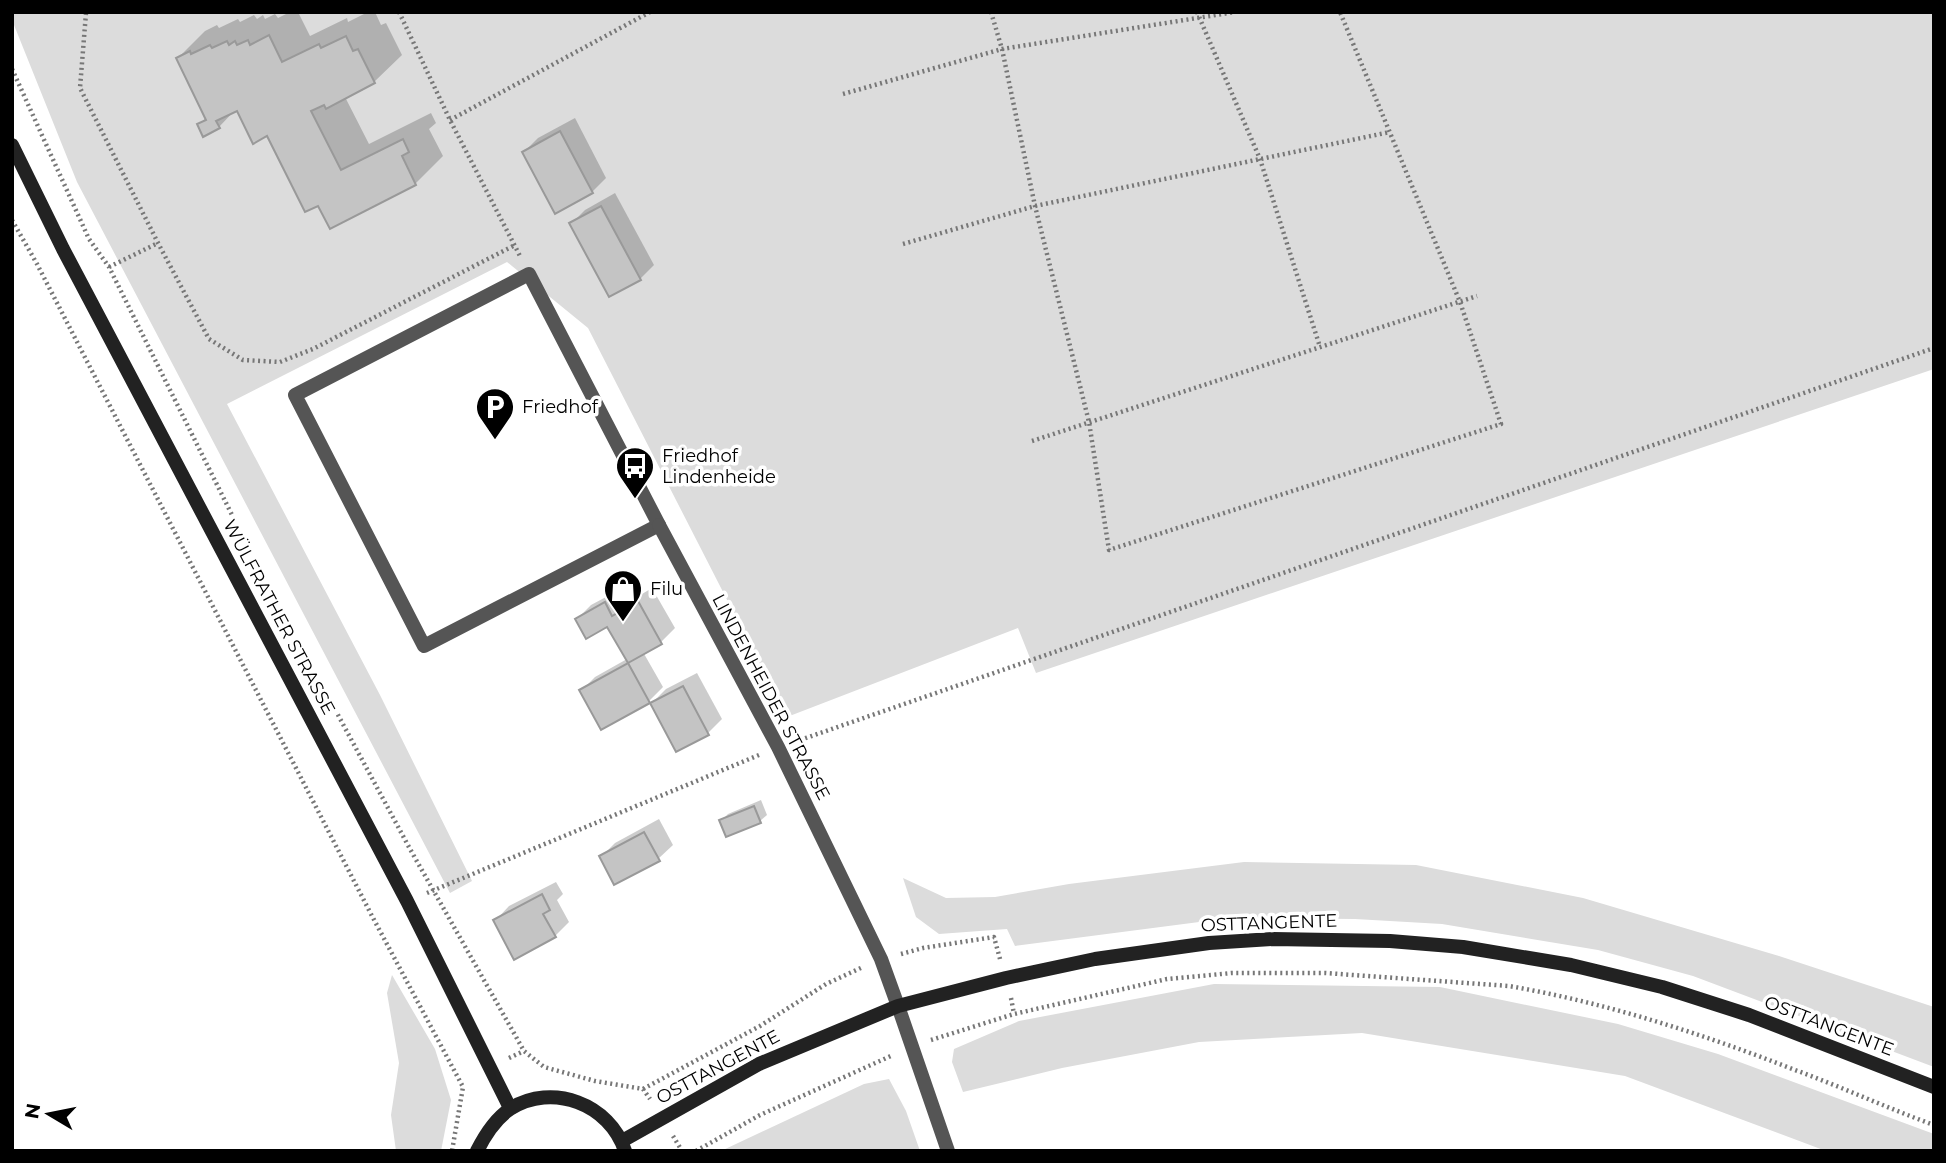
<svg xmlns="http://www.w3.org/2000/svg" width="1946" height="1163" font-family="Montserrat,sans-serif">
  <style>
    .green { fill: #dcdcdc }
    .shadow { fill: #0003 }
    .building { fill: #c4c4c4; stroke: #999; stroke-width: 2 }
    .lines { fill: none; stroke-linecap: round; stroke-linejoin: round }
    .path { stroke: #777; stroke-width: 4.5; stroke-dasharray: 2 3.5; stroke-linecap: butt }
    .service { stroke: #555; stroke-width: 14 }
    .minor { stroke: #555; stroke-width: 14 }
    .secondary { stroke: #222; stroke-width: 14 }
    .labels { text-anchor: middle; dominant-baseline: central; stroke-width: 7; stroke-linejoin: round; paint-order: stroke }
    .poi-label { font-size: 18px; fill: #000; stroke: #fff; text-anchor: start }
    .street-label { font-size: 18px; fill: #000; stroke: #fff }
  </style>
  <rect width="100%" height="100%" fill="#fff"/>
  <g class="green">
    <polygon points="12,12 1934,12 1934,369 1036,673 1018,628 787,717 588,328 507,262 227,404 380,695 472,881 450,893 77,182 12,20"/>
    <polygon points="1244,862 1416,865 1583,898 1779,956 1934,1007 1934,1067 1693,976 1598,950 1442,924 1355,919 1230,918 1015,946 1007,929 939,934 916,917 903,878 946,898 995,897 1069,884"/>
    <polygon points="392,975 435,1049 451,1100 441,1151 396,1151 391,1115 399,1063 387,993"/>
    <polygon points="1214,984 1440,987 1618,1024 1718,1054 1934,1134 1934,1151 1826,1151 1625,1076 1362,1033 1199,1042 1062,1068 963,1092 952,1062 954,1049 1019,1021"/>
    <polygon points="889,1079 906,1111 920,1151 721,1151 864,1084"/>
  </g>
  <g class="shadow">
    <polygon points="290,12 298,12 310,36 347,18 348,22 368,12 375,12 381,25 386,23 402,55 374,82 345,97 369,144 431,113 436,123 429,129 443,156 415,184 331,226 319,203 268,134 237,108 219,127 199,125 207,117 178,58 205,31 217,25 219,28 238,19 240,22 254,15 257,19 263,15 265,19 275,14 278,18"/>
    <polygon points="575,118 606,178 592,192 524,152 538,138"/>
    <polygon points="615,193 654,265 640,279 571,224 585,210"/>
    <polygon points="652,588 675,628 661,642 643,652 663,687 649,701 581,691 595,677 627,659 608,624 577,619 591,605 619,590 627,603"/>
    <polygon points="697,673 722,719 708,733 652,703 666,689"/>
    <polygon points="761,800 767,815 760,821 727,835 722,820 728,814"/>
    <polygon points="659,819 673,845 658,859 601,857 615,843"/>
    <polygon points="556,882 563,894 557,900 569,922 555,936 495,921 509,906"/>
  </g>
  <g class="building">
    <polygon points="269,35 282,62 319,44 321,48 346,36 353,51 358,49 375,83 326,109 324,105 311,111 341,170 403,139 409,152 402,156 416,185 330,229 318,206 305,212 267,136 253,144 237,111 216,121 220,128 203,137 197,124 206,120 176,58 190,51 191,54 210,45 212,48 227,41 229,45 235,41 237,45 248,40 250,45"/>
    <polygon points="560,131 593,193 555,214 522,152"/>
    <polygon points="601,206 641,280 609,297 569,223"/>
    <polygon points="638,601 662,644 628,663 607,627 586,639 575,619 605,602 612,616"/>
    <polygon points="628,663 650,703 601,730 579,690"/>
    <polygon points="683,686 709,735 676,752 650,703"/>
    <polygon points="754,806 761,823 726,837 719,820"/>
    <polygon points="644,832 660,861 614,885 599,856"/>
    <polygon points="542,894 550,910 543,914 556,937 514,960 493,920"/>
  </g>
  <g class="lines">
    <g class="path">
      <polyline points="399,12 450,120 520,256"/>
      <polyline points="991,12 1002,49 1035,206 1089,422 1109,550 1501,424 1460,302 1340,12"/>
      <polyline points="1197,12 1260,159 1320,347"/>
      <polyline points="86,13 80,88 158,243 209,339 243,360 280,362 313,349 515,245"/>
      <polyline points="12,69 89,239 109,267 234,519"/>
      <polyline points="843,94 1002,49 1235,12"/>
      <polyline points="450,120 650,12"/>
      <polyline points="12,220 37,264 372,916 463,1087 452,1151"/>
      <polyline points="903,244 1035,206 1390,132"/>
      <polyline points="109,267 158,243"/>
      <polyline points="1032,441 1477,296"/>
      <polyline points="330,700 410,849 524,1051 544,1067 595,1081 643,1089 650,1099"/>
      <polyline points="800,740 1934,348"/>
      <polyline points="427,893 759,755"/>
      <polyline points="901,954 923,948 994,937 1000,959"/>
      <polyline points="1011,998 1014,1014"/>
      <path d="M931,1040L1014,1014L1167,979L1232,973H1325L1509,986C1607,1003 1703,1034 1795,1070C1842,1087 1887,1108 1934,1125"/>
      <polyline points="509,1058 524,1051"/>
      <polyline points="643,1089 760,1026 826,984 863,967"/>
      <polyline points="673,1136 682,1151"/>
      <polyline points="696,1151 760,1115 893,1055"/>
    </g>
    <g class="service">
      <polygon points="529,274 659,525 424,646 295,395"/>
      <polyline points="898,1006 948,1151"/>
    </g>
    <polyline class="minor" points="659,525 778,747 881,959 898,1006"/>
    <g class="secondary">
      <polyline points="12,145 63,249 407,901 510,1108"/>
      <polyline points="622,1141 759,1064 898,1006 1006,978 1095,959 1209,943 1273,939 1390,941 1463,947 1571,965 1662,987 1749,1015 1934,1087"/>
      <path d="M477,1151C485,1135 495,1119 510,1109C552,1082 610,1104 625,1151"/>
    </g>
  </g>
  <defs>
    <symbol id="parking-pin" viewBox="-11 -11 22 30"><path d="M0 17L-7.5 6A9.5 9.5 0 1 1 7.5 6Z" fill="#000" stroke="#fff"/><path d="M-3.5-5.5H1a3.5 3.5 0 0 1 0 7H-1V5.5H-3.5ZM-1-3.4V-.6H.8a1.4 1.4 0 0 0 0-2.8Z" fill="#fff"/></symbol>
    <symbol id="bus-pin" viewBox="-11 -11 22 30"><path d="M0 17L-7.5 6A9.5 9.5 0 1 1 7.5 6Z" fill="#000" stroke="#fff"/><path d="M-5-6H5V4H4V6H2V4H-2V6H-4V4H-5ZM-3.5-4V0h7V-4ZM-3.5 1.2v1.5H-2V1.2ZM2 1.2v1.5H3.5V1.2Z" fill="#fff"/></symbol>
    <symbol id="shop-pin" viewBox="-11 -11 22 30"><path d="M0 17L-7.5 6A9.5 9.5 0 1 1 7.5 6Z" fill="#000" stroke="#fff"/><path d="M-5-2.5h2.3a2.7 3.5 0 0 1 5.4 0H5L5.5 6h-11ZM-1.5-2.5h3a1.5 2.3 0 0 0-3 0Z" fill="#fff"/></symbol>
  </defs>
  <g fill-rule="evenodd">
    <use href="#parking-pin" x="473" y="385" width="44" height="60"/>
    <use href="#bus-pin" x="613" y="444" width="44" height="60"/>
    <use href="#shop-pin" x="601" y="567" width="44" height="60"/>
  </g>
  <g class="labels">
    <g class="poi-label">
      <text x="522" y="407">Friedhof</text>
      <text x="662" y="456">Friedhof<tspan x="662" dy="21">Lindenheide</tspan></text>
      <text x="650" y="589">Filu</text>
    </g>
    <g class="street-label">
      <text transform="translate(279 617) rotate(62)">WÜLFRATHER STRASSE</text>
      <text transform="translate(771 697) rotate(62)">LINDENHEIDER STRASSE</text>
      <text transform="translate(1269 923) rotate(-2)">OSTTANGENTE</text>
      <text transform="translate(1829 1026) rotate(21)">OSTTANGENTE</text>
      <text transform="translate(718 1067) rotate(-28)">OSTTANGENTE</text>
    </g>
  </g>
  <rect width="1946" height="1163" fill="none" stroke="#000000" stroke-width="28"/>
  <g transform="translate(49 1114) rotate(280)" stroke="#ffffff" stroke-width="5" paint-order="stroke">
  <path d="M0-5L12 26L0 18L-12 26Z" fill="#000000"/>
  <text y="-10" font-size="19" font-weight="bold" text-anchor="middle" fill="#000000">N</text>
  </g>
</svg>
